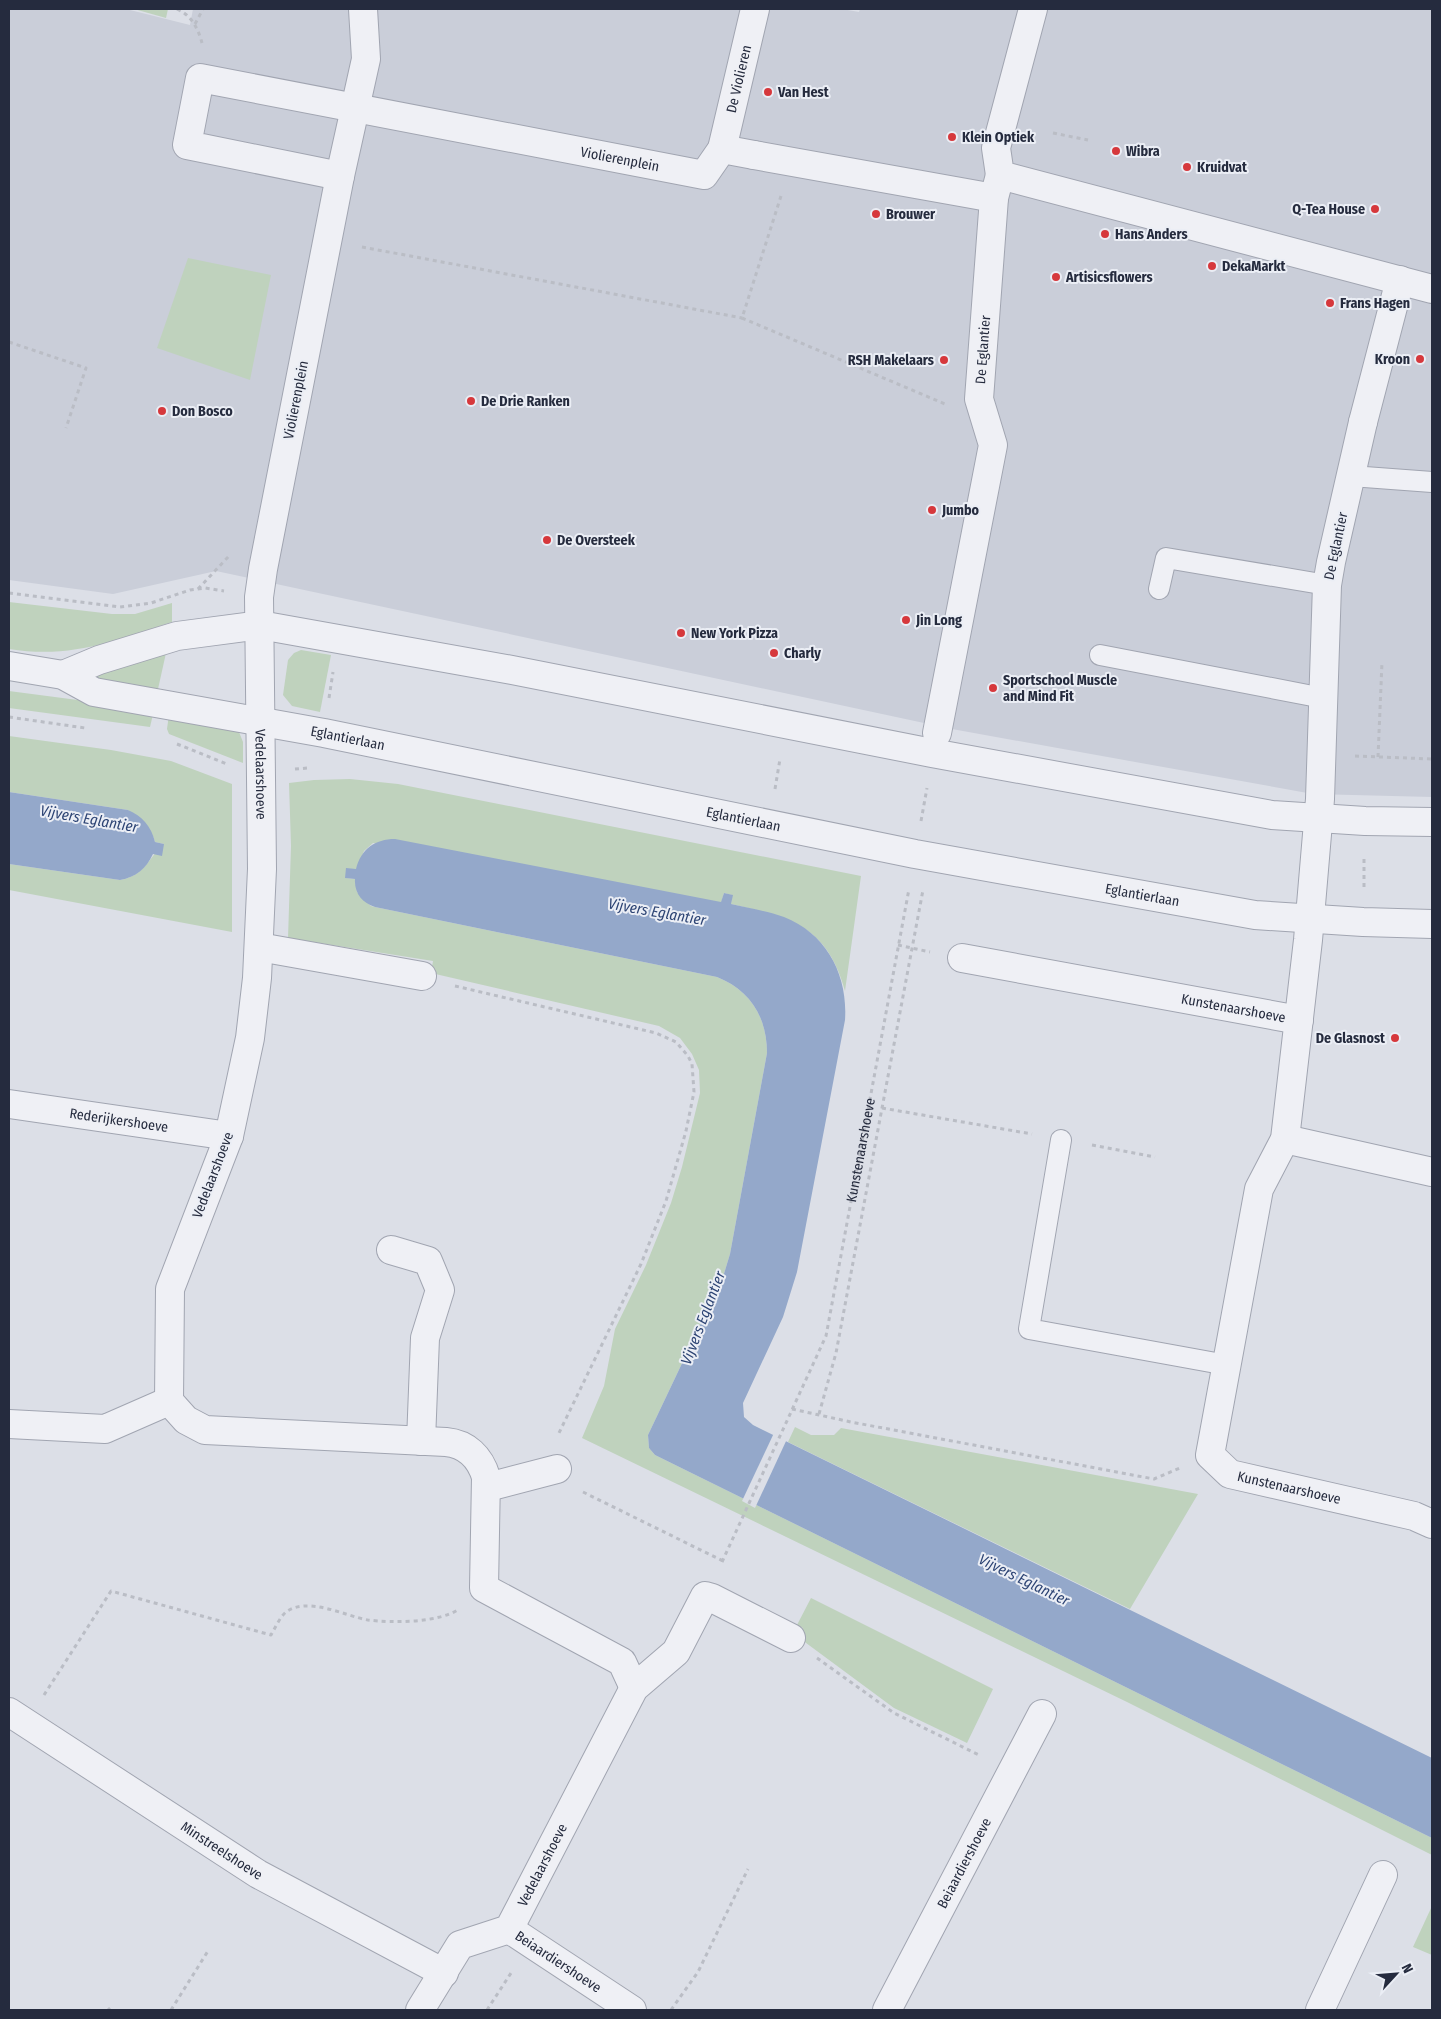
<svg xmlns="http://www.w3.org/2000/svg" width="1441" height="2019" font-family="'Fira Sans Condensed',sans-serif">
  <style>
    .built { fill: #caced9 }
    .green { fill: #bfd2bd }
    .water { fill: #94a8ca }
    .pier { fill: #dcdfe7 }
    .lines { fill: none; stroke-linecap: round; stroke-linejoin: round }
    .service-casing { stroke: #a1a5b1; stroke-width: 22 }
    .pedestrian-casing { stroke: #a1a5b1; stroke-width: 30 }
    .minor-casing { stroke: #a1a5b1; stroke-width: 30 }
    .tertiary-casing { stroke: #a1a5b1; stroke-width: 30 }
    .path { stroke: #babdc5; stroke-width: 3; stroke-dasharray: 4 4; stroke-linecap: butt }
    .service { stroke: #eff0f5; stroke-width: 20 }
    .pedestrian { stroke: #eff0f5; stroke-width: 28 }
    .minor { stroke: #eff0f5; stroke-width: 28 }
    .tertiary { stroke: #eff0f5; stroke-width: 28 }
    .poi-dot { fill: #d6383c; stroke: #ebeef5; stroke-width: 2 }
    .labels { text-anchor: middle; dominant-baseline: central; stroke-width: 4; stroke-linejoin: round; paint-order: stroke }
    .street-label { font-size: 14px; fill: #252b3e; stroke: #ebeef5 }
    .poi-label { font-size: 14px; font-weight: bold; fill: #252b3e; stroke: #ebeef5; text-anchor: start }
    .water-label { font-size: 15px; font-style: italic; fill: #2d4474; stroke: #ebeef5 }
  </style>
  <rect width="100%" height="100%" fill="#dcdfe7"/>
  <polygon class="built" points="9,9 126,9 190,25 193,9 842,9 859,12 860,9 1432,9 1432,797 1313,794 952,729 216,571 113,594 9,580"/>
  <g class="green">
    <polygon points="134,9 168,9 166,18"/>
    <polygon points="188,258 271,275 250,380 157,348"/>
    <path d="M9,602L112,614H135L172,603V622C114,641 71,659 9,649Z"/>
    <polygon points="301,650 331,655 320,712 292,706 283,695 288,660 294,653"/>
    <polygon points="166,653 158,689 96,682 93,674"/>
    <polygon points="9,691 154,710 150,727 9,708"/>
    <polygon points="169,714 239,732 243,742 243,763 169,734 167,729"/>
    <path d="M9,736L111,750L171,761L232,784V932L9,890V864L120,880C146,875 147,859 164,844L155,842L153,836L128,810L9,792Z"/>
    <path d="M350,779L398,784L861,876L845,991C827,925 790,918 731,904L732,895L724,893L721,903L373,843L364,851L357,869L346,874V878L355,879L357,892L371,906L375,907L717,977C750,990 767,1017 767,1053L730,1254L723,1277L648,1435L649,1448L655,1455L1432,1838V1855L1127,1702L582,1438L604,1386L615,1329L646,1265L671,1203L682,1167L700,1093L699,1070L692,1054L680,1038L659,1026L431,973L433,961L288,938L291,846L289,783L314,780Z"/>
    <polygon points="795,1427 811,1435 834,1435 841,1428 1198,1494 1130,1609 788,1442"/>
    <polygon points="811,1598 993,1689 967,1743 894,1708 798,1637 803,1628 797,1625"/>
    <polygon points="1432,1906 1432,1955 1413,1947"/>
  </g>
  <g class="water">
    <path d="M9,792L128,810C142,816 151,826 155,842L164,844L162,856L153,854C146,869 136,877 120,880L9,864Z"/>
    <path d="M395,839L721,902L724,893L733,895L731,904C748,908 767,911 784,917C827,934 848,975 845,1020L797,1272L783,1317L743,1403L744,1417L753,1425L1432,1758V1838L655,1455L649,1448L648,1435L723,1277L730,1254L767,1053C767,1017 750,990 717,977L375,907C362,903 354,893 355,879L345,878L346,868L356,869C361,849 375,839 395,839Z"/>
  </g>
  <polygon class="pier" points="774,1433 787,1439 755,1508 742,1501"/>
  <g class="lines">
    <defs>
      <g id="service">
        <polyline points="1351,476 1432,482"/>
        <polyline points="1159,589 1166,558 1327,585"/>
        <polyline points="1100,655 1323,698"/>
        <polyline points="1061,1140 1029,1329 1227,1365"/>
      </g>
      <g id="pedestrian">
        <polyline points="1033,9 996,148 1000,175 1432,289"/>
        <polyline points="754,155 994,198"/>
        <polyline points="1363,422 1400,280"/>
        <path id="s2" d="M937,733L993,445L979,399L994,198L1000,175"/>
      </g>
      <g id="minor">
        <path id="s3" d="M363,9L366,59L340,176L263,569L259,597L262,869L257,978L250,1038L229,1136L170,1289L169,1401L186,1420L205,1430L446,1442C467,1444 480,1457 486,1477L484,1588L622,1662L634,1688"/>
        <path id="s4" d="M722,149L755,9"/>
        <path id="s5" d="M340,176L187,145L200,78L704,175L722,149L754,155"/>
        <path id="s6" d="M1363,422L1331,562L1327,585L1320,799L1308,940L1285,1139L1259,1189L1210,1455L1230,1474L1414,1516L1432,1524"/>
        <polyline points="259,947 422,976"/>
        <path id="s7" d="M962,958L1299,1020"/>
        <path id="s8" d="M9,1104L229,1136"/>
        <polyline points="1285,1139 1432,1172"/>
        <polyline points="391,1250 428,1261 440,1290 425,1338 421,1441"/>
        <polyline points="9,1424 105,1429 169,1401"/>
        <polyline points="488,1487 557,1469"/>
        <path id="s9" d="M9,1712L258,1874L444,1973"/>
        <path id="s10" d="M509,1929L632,2010"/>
        <path id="s11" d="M420,2010L460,1945L509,1929L634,1688L676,1652L705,1596L712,1598L791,1638"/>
        <path id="s12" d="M887,2010L1042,1714"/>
        <polyline points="1320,2010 1383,1875"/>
      </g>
      <g id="tertiary">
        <path id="s13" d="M9,666L63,675L94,692L324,733L915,854L1255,915L1363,922L1432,924"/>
        <polyline points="63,675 99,660 177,636 260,625 512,670 932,753 1272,815 1365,821 1432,822"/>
      </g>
    </defs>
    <use href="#service" class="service-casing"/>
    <use href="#pedestrian" class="pedestrian-casing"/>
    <use href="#minor" class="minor-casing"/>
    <use href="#tertiary" class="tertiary-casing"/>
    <g class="path">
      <path d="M177,9C191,15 198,28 202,43"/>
      <polyline points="195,24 203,9"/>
      <polyline points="1053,133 1088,140"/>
      <polyline points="781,196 742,318 945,404"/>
      <polyline points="362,247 742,318"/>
      <polyline points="9,342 86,368 66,428"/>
      <polyline points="198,589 229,556"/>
      <polyline points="9,593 120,607 151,603 190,590 205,588 224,591"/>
      <polyline points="329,698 333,672"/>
      <polyline points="9,717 85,728"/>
      <polyline points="177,744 227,764"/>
      <polyline points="1355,756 1432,759"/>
      <polyline points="1378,757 1382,662"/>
      <polyline points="295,769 308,768"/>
      <polyline points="775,789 780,759"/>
      <polyline points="921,821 927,788"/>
      <polyline points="1364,887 1364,855"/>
      <polyline points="898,945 930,952"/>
      <polyline points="455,986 656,1033 676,1042 688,1056 692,1064 694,1092 686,1131 666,1201 641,1264 558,1435"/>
      <polyline points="882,1108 1032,1134"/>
      <polyline points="1092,1145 1155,1157"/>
      <polyline points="792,1409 851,1422 1154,1479 1180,1468"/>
      <polyline points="819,1414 836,1353 923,890"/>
      <polyline points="583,1492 723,1561"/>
      <path id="s1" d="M722,1562L826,1336L909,889"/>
      <polyline points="817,1658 894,1713 981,1756"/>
      <path d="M44,1695L111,1591L271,1635C275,1628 280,1617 286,1612C308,1596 345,1616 368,1620C392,1623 439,1623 459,1609"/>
      <polyline points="108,2008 110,2010"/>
      <polyline points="171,2010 208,1951"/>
      <polyline points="487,2010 511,1973"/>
      <polyline points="671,2010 698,1972 748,1869"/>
    </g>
    <use href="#service" class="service"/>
    <use href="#pedestrian" class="pedestrian"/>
    <use href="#minor" class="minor"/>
    <use href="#tertiary" class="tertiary"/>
  </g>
  <g class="poi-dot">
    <circle cx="768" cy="92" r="5"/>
    <circle cx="952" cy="137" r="5"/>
    <circle cx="1116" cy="151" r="5"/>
    <circle cx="1187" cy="167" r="5"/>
    <circle cx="1375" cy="209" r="5"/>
    <circle cx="876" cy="214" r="5"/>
    <circle cx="1105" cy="234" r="5"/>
    <circle cx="1212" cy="266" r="5"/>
    <circle cx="1056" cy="277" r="5"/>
    <circle cx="1330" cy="303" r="5"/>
    <circle cx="1420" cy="359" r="5"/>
    <circle cx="944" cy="360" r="5"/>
    <circle cx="471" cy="401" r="5"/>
    <circle cx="162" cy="411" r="5"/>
    <circle cx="932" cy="510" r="5"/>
    <circle cx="547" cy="540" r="5"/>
    <circle cx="906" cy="620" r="5"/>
    <circle cx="681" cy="633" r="5"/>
    <circle cx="774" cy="653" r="5"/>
    <circle cx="993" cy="688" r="5"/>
    <circle cx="1395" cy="1038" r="5"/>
  </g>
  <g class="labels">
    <g class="street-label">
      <text stroke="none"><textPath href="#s4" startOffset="72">De Violieren</textPath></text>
      <text stroke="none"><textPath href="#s5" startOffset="652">Violierenplein</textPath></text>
      <text stroke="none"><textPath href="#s2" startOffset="391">De Eglantier</textPath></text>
      <text transform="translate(296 400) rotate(-79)">Violierenplein</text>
      <text transform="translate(1336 546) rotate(-78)">De Eglantier</text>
      <text stroke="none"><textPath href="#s13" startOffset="348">Eglantierlaan</textPath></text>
      <text stroke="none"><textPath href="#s3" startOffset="776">Vedelaarshoeve</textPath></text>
      <text stroke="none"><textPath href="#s13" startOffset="752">Eglantierlaan</textPath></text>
      <text stroke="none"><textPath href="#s13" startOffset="1158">Eglantierlaan</textPath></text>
      <text stroke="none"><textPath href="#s7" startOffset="276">Kunstenaarshoeve</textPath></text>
      <text stroke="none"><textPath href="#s8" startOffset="111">Rederijkershoeve</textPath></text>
      <text stroke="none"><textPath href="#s1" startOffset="438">Kunstenaarshoeve</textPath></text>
      <text transform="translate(213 1175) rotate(-69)">Vedelaarshoeve</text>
      <text stroke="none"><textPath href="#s6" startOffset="1138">Kunstenaarshoeve</textPath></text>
      <text stroke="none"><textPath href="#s9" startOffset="254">Minstreelshoeve</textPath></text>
      <text stroke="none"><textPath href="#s12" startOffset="166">Beiaardiershoeve</textPath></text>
      <text stroke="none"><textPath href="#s11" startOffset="200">Vedelaarshoeve</textPath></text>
      <text stroke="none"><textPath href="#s10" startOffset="59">Beiaardiershoeve</textPath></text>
    </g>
    <g class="poi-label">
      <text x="778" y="92">Van Hest</text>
      <text x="962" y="137">Klein Optiek</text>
      <text x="1126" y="151">Wibra</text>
      <text x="1197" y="167">Kruidvat</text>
      <text x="1365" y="209" text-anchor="end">Q-Tea House</text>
      <text x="886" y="214">Brouwer</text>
      <text x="1115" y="234">Hans Anders</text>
      <text x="1222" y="266">DekaMarkt</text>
      <text x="1066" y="277">Artisicsflowers</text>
      <text x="1340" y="303">Frans Hagen</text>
      <text x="1410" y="359" text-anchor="end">Kroon</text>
      <text x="934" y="360" text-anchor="end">RSH Makelaars</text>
      <text x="481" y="401">De Drie Ranken</text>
      <text x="172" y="411">Don Bosco</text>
      <text x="942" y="510">Jumbo</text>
      <text x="557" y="540">De Oversteek</text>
      <text x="916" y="620">Jin Long</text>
      <text x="691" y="633">New York Pizza</text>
      <text x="784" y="653">Charly</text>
      <text x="1003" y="680">Sportschool Muscle<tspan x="1003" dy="16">and Mind Fit</tspan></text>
      <text x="1385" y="1038" text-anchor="end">De Glasnost</text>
    </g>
    <g class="water-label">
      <text transform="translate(89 819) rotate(10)">Vijvers Eglantier</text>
      <text transform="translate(657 912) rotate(10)">Vijvers Eglantier</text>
      <text transform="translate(703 1318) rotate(-69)">Vijvers Eglantier</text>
      <text transform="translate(1024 1580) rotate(26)">Vijvers Eglantier</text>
    </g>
  </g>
  <rect width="1441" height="2019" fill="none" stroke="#252b3e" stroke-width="20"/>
  <g transform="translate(1396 1974) rotate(64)" stroke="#ebeef5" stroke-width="4" paint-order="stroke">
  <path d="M0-4L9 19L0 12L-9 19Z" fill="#252b3e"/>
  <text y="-8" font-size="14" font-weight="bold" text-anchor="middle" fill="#252b3e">N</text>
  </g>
</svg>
